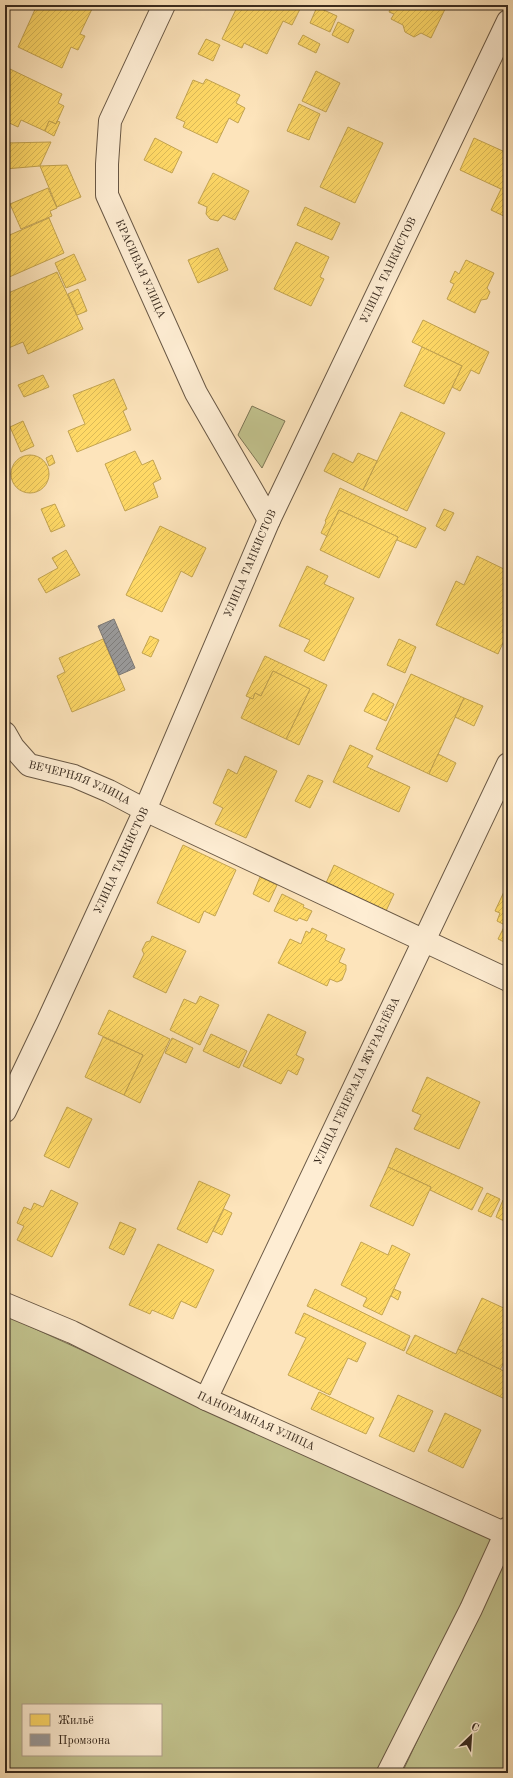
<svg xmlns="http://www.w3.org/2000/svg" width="513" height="1778" font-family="'Old Standard TT',serif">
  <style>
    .green { fill: #c2c38e; stroke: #7d7656; fill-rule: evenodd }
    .homes { fill: url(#homes-hatch); stroke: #c3a450 }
    .industry { fill: url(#industry-hatch); stroke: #7c7874 }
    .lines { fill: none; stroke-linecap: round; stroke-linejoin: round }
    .street-casing { stroke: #695845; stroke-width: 24 }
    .street { stroke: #feedd3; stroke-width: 22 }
    .labels { text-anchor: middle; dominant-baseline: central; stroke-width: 4; stroke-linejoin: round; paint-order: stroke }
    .street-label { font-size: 11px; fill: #382a1e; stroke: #feedd3 }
  </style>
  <defs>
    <pattern id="homes-hatch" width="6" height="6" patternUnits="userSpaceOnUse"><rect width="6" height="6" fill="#ffd966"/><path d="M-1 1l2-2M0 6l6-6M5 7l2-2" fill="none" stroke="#dbba58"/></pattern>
    <pattern id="industry-hatch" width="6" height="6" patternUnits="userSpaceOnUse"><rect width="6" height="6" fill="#999"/><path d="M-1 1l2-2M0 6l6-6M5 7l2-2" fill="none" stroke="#7e7d7c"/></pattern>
  </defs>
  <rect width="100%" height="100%" fill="#fde4bb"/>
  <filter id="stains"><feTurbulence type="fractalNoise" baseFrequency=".005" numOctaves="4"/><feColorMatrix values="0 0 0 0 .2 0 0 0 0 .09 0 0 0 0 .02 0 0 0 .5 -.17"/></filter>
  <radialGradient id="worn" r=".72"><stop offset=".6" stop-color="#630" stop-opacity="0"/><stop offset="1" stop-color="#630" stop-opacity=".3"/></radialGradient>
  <g class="green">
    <polygon points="252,406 285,421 262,468 238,435"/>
    <path d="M5,1315L494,1539L429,1669L381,1773H5ZM23,1705H161V1755H23Z"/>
    <polygon points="508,1548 508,1773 402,1773"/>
  </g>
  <g class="homes">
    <polygon points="37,5 83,5 92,9 80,34 85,36 78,50 71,47 62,68 18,47"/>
    <polygon points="238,5 302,5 292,25 283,21 267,54 244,43 242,48 222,39"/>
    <polygon points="392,5 447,5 431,38 421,33 414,37 405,32 403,25 391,19 394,14 389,12"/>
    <polygon points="317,7 337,16 330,32 310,23"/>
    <polygon points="338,22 354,30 348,43 332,35"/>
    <polygon points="303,35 320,44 316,53 298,44"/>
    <polygon points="206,39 220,45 213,61 198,54"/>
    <polygon points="10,69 62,94 58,103 64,106 56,124 49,121 45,131 21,120 18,127 5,121 5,80"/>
    <polygon points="316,71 340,83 326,112 302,101"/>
    <polygon points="206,79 240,95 236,103 245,108 238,123 229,118 217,143 183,127 185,122 176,118 193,80 203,84"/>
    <polygon points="299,104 320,114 309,140 287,131"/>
    <polygon points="49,121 56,124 57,121 60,122 54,136 45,131"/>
    <polygon points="348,127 383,143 355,203 320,187"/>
    <polygon points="155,138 182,152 172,173 144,160"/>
    <polygon points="474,138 505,152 504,155 508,157 508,218 491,210 501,189 460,170"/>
    <polygon points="51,142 40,166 5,169 5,143"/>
    <polygon points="67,165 81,197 57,207 40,166"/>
    <polygon points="213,173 249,191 235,220 223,215 218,221 210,219 206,214 207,207 198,203"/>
    <polygon points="48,188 57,208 50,211 52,216 21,229 10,204"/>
    <polygon points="305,207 340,223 332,240 297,225"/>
    <polygon points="49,218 64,253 7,278 5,275 5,237"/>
    <polygon points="296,242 329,257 320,277 324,279 311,306 274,289"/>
    <polygon points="218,248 228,270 198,283 188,260"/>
    <polygon points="74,254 86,280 66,288 55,263"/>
    <polygon points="466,260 494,273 487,288 490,292 487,299 481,300 475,313 447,299 454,284 450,282 455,271 459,274"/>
    <polygon points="57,272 83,329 28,354 23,342 6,349 5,293 6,294"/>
    <polygon points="78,289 87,311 77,315 68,294"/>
    <polygon points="423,320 489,352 479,374 471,370 460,391 452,387 462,366 412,342"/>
    <polygon points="422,347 462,366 444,404 404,386"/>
    <polygon points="43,375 49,387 24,397 18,385"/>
    <polygon points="114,379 127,409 123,411 131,430 77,452 68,431 85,424 73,395"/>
    <polygon points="401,412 445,433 407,511 363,490"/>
    <polygon points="23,421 34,446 21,452 10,427"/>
    <polygon points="135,451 142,465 153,460 161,479 153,483 158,497 125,511 105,464"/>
    <polygon points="333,453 353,463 358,453 377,461 363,490 324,471"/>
    <circle cx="30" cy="474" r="19"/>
    <polygon points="52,455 55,463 49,466 46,458"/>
    <polygon points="340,488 426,528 416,548 397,540 398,537 339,510 327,536 321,533 326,522 325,521"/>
    <polygon points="55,504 65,526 51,532 41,509"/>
    <polygon points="444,509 454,513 445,531 436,526"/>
    <polygon points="339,510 398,537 379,578 320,550"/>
    <polygon points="160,526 206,548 192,577 181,571 162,612 126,595"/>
    <polygon points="66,550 80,575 46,593 38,579 58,568 52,558"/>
    <polygon points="477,556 508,571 508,602 504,611 508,613 508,618 502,632 507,634 498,654 436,625 456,581 464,585"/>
    <polygon points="307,566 328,576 324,584 354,598 324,661 304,651 310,640 279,626"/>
    <polygon points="150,636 159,640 151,657 142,653"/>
    <polygon points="103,639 125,690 72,712 57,676 65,672 59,658"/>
    <polygon points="399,639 416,647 405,673 387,665"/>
    <polygon points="265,656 327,685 299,745 286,739 310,689 273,671 261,696 255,693 253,699 246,696"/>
    <polygon points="273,671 310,689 286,739 241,718 250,698 253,699 255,693 261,696"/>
    <polygon points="411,674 464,698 429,774 376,749"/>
    <polygon points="373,693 394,704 386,721 364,711"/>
    <polygon points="464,698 483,706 474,726 455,717"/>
    <polygon points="350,745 373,756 367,767 410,787 399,812 333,782"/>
    <polygon points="438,754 456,763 447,782 429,774"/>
    <polygon points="245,756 277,771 246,838 215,824 223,808 213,803 228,769 237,774"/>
    <polygon points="308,775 323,781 310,808 295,801"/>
    <polygon points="183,845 236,870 215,916 204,911 199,923 157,903"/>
    <polygon points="334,865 394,894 386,911 326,883"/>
    <polygon points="260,877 277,885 269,902 253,894"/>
    <polygon points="508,883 508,919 505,925 497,921 500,913 495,911"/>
    <polygon points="282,894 304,905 303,907 312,911 307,921 299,918 297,921 274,911"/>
    <polygon points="508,919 508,944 498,939"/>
    <polygon points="312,928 327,935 325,940 345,949 339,962 346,965 346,970 342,980 337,982 330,979 327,986 278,963 290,939 301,944 306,931 310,933"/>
    <polygon points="152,936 186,951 166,993 133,977 144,954 142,950 146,942 150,941"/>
    <polygon points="200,996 219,1005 200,1045 170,1030 184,999 196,1004"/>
    <polygon points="109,1010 170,1039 140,1103 124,1095 143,1055 98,1034"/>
    <polygon points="268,1014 306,1032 296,1055 304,1059 297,1075 288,1070 281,1084 243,1066"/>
    <polygon points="211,1034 247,1051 239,1068 203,1051"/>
    <polygon points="103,1037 143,1055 124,1095 85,1077"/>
    <polygon points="172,1038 193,1048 186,1063 165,1053"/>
    <polygon points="427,1077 480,1102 459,1149 414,1129 421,1115 412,1111"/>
    <polygon points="67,1107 92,1119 69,1168 44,1156"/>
    <polygon points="396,1148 483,1188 472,1210 430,1190 431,1187 388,1167"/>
    <polygon points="388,1167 431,1187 413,1226 370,1206"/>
    <polygon points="199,1181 230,1195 207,1243 177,1229"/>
    <polygon points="51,1190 78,1203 52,1257 17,1240 24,1226 17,1223 24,1207 31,1210 34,1203 43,1207"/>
    <polygon points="487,1193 500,1199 491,1217 478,1211"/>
    <polygon points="503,1200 508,1203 508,1223 496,1217"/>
    <polygon points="224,1209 232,1213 222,1235 213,1231"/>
    <polygon points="120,1222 136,1229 124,1255 109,1248"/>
    <polygon points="361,1242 388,1255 392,1245 410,1254 382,1315 363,1306 367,1298 341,1285"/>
    <polygon points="158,1244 214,1270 196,1308 181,1301 173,1319 152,1310 150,1314 129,1305"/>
    <polygon points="315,1289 410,1336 404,1351 307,1306"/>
    <polygon points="394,1289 401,1292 398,1300 391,1296"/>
    <polygon points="482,1298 508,1310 508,1354 500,1370 458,1349"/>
    <polygon points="304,1313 366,1343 357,1362 348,1358 330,1395 288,1375 306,1338 295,1333"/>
    <polygon points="415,1335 456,1354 458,1349 508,1373 508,1394 505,1399 406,1353"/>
    <polygon points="319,1392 374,1418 366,1434 311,1409"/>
    <polygon points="398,1395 433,1411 414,1452 379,1436"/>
    <polygon points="445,1413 481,1430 463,1468 428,1451"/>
  </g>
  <polygon class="industry" points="114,619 135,668 119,675 98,626"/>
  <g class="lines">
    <defs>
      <g id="street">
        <path id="s1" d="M164,5L110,121L107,164V195L196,393L269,520"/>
        <path id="s2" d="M5,733L13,747L29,765L74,776L109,791L145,810L508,980"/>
        <path id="s3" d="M5,1111L47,1023L145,810L269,520L508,21"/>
        <path id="s4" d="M5,1304L72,1332L206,1399L508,1535"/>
        <path id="s5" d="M206,1399L508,764"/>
        <polyline points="388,1773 471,1609 508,1528"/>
      </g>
    </defs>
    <use href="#street" class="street-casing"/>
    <use href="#street" class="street"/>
  </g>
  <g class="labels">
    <g class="street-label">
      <text stroke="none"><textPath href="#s1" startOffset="283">КРАСИВАЯ УЛИЦА</textPath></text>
      <text stroke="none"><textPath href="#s3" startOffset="924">УЛИЦА ТАНКИСТОВ</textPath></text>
      <text stroke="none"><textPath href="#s3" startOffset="600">УЛИЦА ТАНКИСТОВ</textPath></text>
      <text stroke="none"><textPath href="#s2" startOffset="94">ВЕЧЕРНЯЯ УЛИЦА</textPath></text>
      <text stroke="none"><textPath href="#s3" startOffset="276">УЛИЦА ТАНКИСТОВ</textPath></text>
      <text stroke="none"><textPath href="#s5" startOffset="352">УЛИЦА ГЕНЕРАЛА ЖУРАВЛЁВА</textPath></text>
      <text stroke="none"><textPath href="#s4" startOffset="277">ПАНОРАМНАЯ УЛИЦА</textPath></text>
    </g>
  </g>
  <rect width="513" height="1778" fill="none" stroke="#fde4bb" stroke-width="20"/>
  <rect x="6" y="6" width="501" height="1766" fill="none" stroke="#382a1e" stroke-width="2"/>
  <rect x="10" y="10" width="493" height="1758" fill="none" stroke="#382a1e"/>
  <rect x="22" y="1704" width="140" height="52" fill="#feedd3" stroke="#af9f8b"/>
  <rect x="30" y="1714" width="20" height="12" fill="#ffd966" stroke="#af9f8b"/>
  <text x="58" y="1724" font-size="12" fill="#382a1e">Жильё</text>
  <rect x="30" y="1734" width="20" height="12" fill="#999999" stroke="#af9f8b"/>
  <text x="58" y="1744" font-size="12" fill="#382a1e">Промзона</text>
  <g transform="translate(471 1736) rotate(25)" stroke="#feedd3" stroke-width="3" paint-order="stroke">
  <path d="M0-3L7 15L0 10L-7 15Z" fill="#382a1e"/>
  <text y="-6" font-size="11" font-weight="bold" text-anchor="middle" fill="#382a1e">С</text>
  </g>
  <rect width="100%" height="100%" filter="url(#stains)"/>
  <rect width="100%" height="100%" fill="url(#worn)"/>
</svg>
